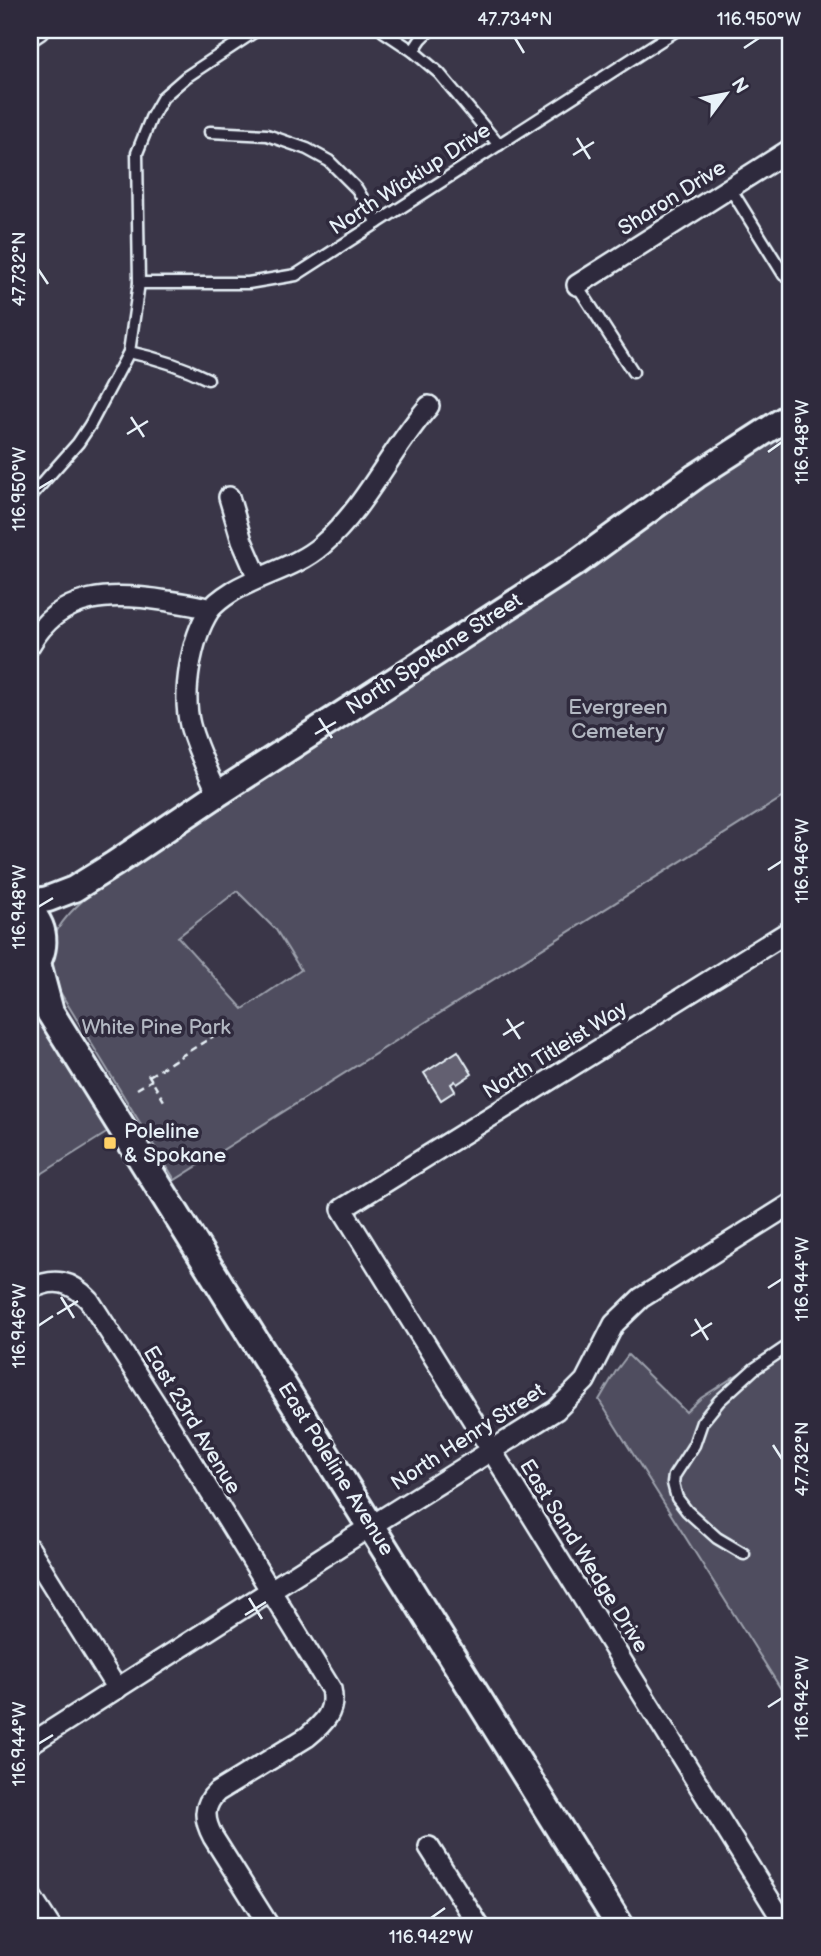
<svg xmlns="http://www.w3.org/2000/svg" width="821" height="1956" font-family="'Balsamiq Sans',sans-serif">
  <style>
    .green { fill: #504e5f; stroke: #9ca0ac; stroke-width: 2; fill-rule: evenodd }
    .building { fill: #636171; stroke: #e8f1f8; stroke-width: 2 }
    .lines { fill: none; stroke-linecap: round; stroke-linejoin: round }
    .service-casing { stroke: #e8f1f8; stroke-width: 15 }
    .minor-casing { stroke: #e8f1f8; stroke-width: 24 }
    .tertiary-casing { stroke: #e8f1f8; stroke-width: 30 }
    .secondary-casing { stroke: #e8f1f8; stroke-width: 32 }
    .path { stroke: #e8f1f8; stroke-width: 2.5; stroke-dasharray: 7 5; stroke-linecap: butt }
    .service { stroke: #2f2a3d; stroke-width: 10 }
    .minor { stroke: #2f2a3d; stroke-width: 19 }
    .tertiary { stroke: #2f2a3d; stroke-width: 24 }
    .secondary { stroke: #2f2a3d; stroke-width: 26 }
    .ticks { fill: none; stroke: #e8f1f8; stroke-width: 2.5 }
    .poi-dot { fill: #ffd166; stroke: #2f2a3d; stroke-width: 2.5 }
    .labels { text-anchor: middle; dominant-baseline: central; stroke-width: 7; stroke-linejoin: round; paint-order: stroke }
    .street-label { font-size: 21px; fill: #e8f1f8; stroke: #2f2a3d }
    .park-label { font-size: 21px; fill: #b3b8c2; stroke: #2f2a3d }
    .poi-label { font-size: 21px; fill: #e8f1f8; stroke: #2f2a3d; text-anchor: start }
    .neatline { fill: none; stroke: #e8f1f8; stroke-width: 2.5 }
    .ticks-label { font-size: 18px; text-anchor: middle; fill: #e8f1f8 }
  </style>
  <rect width="100%" height="100%" fill="#3a3648"/>
  <filter id="ink" filterUnits="userSpaceOnUse"><feTurbulence type="fractalNoise" baseFrequency=".0143" numOctaves="2"/><feDisplacementMap in="SourceGraphic" scale="14" xChannelSelector="R" yChannelSelector="G"/><feConvolveMatrix kernelMatrix="1 2 1 2 8 2 1 2 1" color-interpolation-filters="sRGB"/></filter>
  <g filter="url(#ink)">
    <g class="green">
      <path d="M791,415V792L175,1180L52,979C35,930 86,898 119,871ZM237,891L276,930L301,970L243,1009L178,937Z"/>
      <polygon points="30,1005 108,1132 30,1181"/>
      <polygon points="791,1340 791,1705 599,1400 616,1371 628,1355 686,1412 701,1398"/>
    </g>
    <polygon class="building" points="458,1051 472,1074 457,1084 455,1081 451,1084 455,1091 441,1100 424,1073"/>
    <g class="lines">
      <defs>
        <g id="service">
          <polyline points="383,31 413,51 439,73 499,145"/>
          <polyline points="413,51 421,39 430,30"/>
          <polyline points="210,132 267,135 307,149 329,161 357,189 377,223"/>
          <polyline points="730,188 784,275"/>
          <polyline points="139,283 248,283 296,275 677,30"/>
          <polyline points="577,285 633,372"/>
          <path d="M129,352C157,358 182,366 208,379"/>
          <polyline points="30,497 78,443 90,425 129,352 139,283 137,153 151,118 163,97 186,77 257,30"/>
          <polyline points="744,1554 717,1538 687,1511 677,1498 675,1491 673,1483 674,1476 694,1445 702,1422 719,1401 754,1369 791,1344"/>
        </g>
        <g id="minor">
          <polyline points="30,36 39,30"/>
          <polyline points="577,285 791,149"/>
          <polyline points="229,497 242,541 258,578"/>
          <path d="M30,645C60,591 114,592 168,601C182,603 196,605 210,609"/>
          <path d="M218,794C208,771 196,748 190,725C182,693 191,639 209,611C214,604 225,596 233,591C262,574 297,567 322,545C367,506 390,450 429,406"/>
          <path d="M30,1289C55,1277 71,1281 89,1300L164,1417L331,1689C336,1712 324,1723 307,1737L217,1792C202,1806 204,1820 213,1837L269,1926"/>
          <polyline points="30,1549 117,1689"/>
          <polyline points="30,1744 371,1526 556,1410 585,1381 614,1324 641,1298 791,1204"/>
          <polyline points="429,1847 479,1926"/>
          <polyline points="30,1895 50,1926"/>
          <polyline points="786,1926 342,1209 791,930"/>
        </g>
        <polyline id="tertiary" points="30,903 48,899 74,889 114,864 218,794 576,563 696,476 791,415"/>
        <g id="secondary">
          <path d="M30,912C47,930 46,953 30,971"/>
          <polyline points="37,963 50,1012 620,1926"/>
        </g>
      </defs>
      <use href="#service" class="service-casing"/>
      <use href="#minor" class="minor-casing"/>
      <use href="#tertiary" class="tertiary-casing"/>
      <use href="#secondary" class="secondary-casing"/>
      <g class="path">
        <polyline points="148,1074 164,1101"/>
        <polyline points="149,1076 220,1032 223,1037"/>
        <polyline points="137,1089 152,1080"/>
      </g>
      <use href="#service" class="service"/>
      <use href="#minor" class="minor"/>
      <use href="#tertiary" class="tertiary"/>
      <use href="#secondary" class="secondary"/>
    </g>
  </g>
  <path class="ticks" d="M515,38L524,53M744,48L759,38M577,138L590,159M573,155L594,142M38,269L48,284M131,417L144,437M127,434L148,421M768,452L782,442M38,489L53,480M319,718L332,738M315,734L336,722M768,870L782,861M38,907L53,898M507,1019L520,1039M503,1035L524,1022M768,1288L782,1279M61,1297L74,1318M57,1314L78,1301M695,1319L708,1340M38,1326L53,1316M691,1336L712,1323M773,1445L782,1459M249,1598L262,1619M245,1615L266,1602M768,1707L782,1698M38,1744L53,1735M431,1918L445,1908"/>
  <rect class="poi-dot" x="103" y="1136" width="14" height="14" rx="3.5"/>
  <g class="labels">
    <g class="street-label">
      <text transform="translate(410 179) rotate(-33)">North Wickiup Drive</text>
      <text transform="translate(672 198) rotate(-32)">Sharon Drive</text>
      <text transform="translate(434 654) rotate(-33)">North Spokane Street</text>
      <text transform="translate(555 1050) rotate(-32)">North Titleist Way</text>
      <text transform="translate(192 1420) rotate(59)">East 23rd Avenue</text>
      <text transform="translate(468 1437) rotate(-33)">North Henry Street</text>
      <text transform="translate(336 1469) rotate(58)">East Poleline Avenue</text>
      <text transform="translate(584 1556) rotate(58)">East Sand Wedge Drive</text>
    </g>
    <g class="park-label">
      <text x="618" y="707">Evergreen<tspan x="618" dy="24">Cemetery</tspan></text>
      <text x="156" y="1027">White Pine Park</text>
    </g>
    <g class="poi-label">
      <text x="124" y="1131">Poleline<tspan x="124" dy="24">&amp; Spokane</tspan></text>
    </g>
  </g>
  <rect width="821" height="1956" fill="none" stroke="#2f2a3d" stroke-width="77"/>
  <g transform="translate(726 94) rotate(58)" stroke="#2f2a3d" stroke-width="5" paint-order="stroke">
  <path d="M0-5L12 26L0 18L-12 26Z" fill="#e8f1f8"/>
  <text y="-10" font-size="19" font-weight="bold" text-anchor="middle" fill="#e8f1f8">N</text>
  </g>
  <rect x="38" y="38" width="744" height="1880" class="neatline"/>
  <g class="ticks-label">
    <text x="515" y="25">47.734°N</text>
    <text x="759" y="25">116.950°W</text>
    <text transform="translate(19 269) rotate(-90)" y="6">47.732°N</text>
    <text transform="translate(802 442) rotate(-90)" y="6">116.948°W</text>
    <text transform="translate(19 489) rotate(-90)" y="6">116.950°W</text>
    <text transform="translate(802 861) rotate(-90)" y="6">116.946°W</text>
    <text transform="translate(19 907) rotate(-90)" y="6">116.948°W</text>
    <text transform="translate(802 1279) rotate(-90)" y="6">116.944°W</text>
    <text transform="translate(19 1326) rotate(-90)" y="6">116.946°W</text>
    <text transform="translate(802 1459) rotate(-90)" y="6">47.732°N</text>
    <text transform="translate(802 1698) rotate(-90)" y="6">116.942°W</text>
    <text transform="translate(19 1744) rotate(-90)" y="6">116.944°W</text>
    <text x="431" y="1943">116.942°W</text>
  </g>
</svg>
